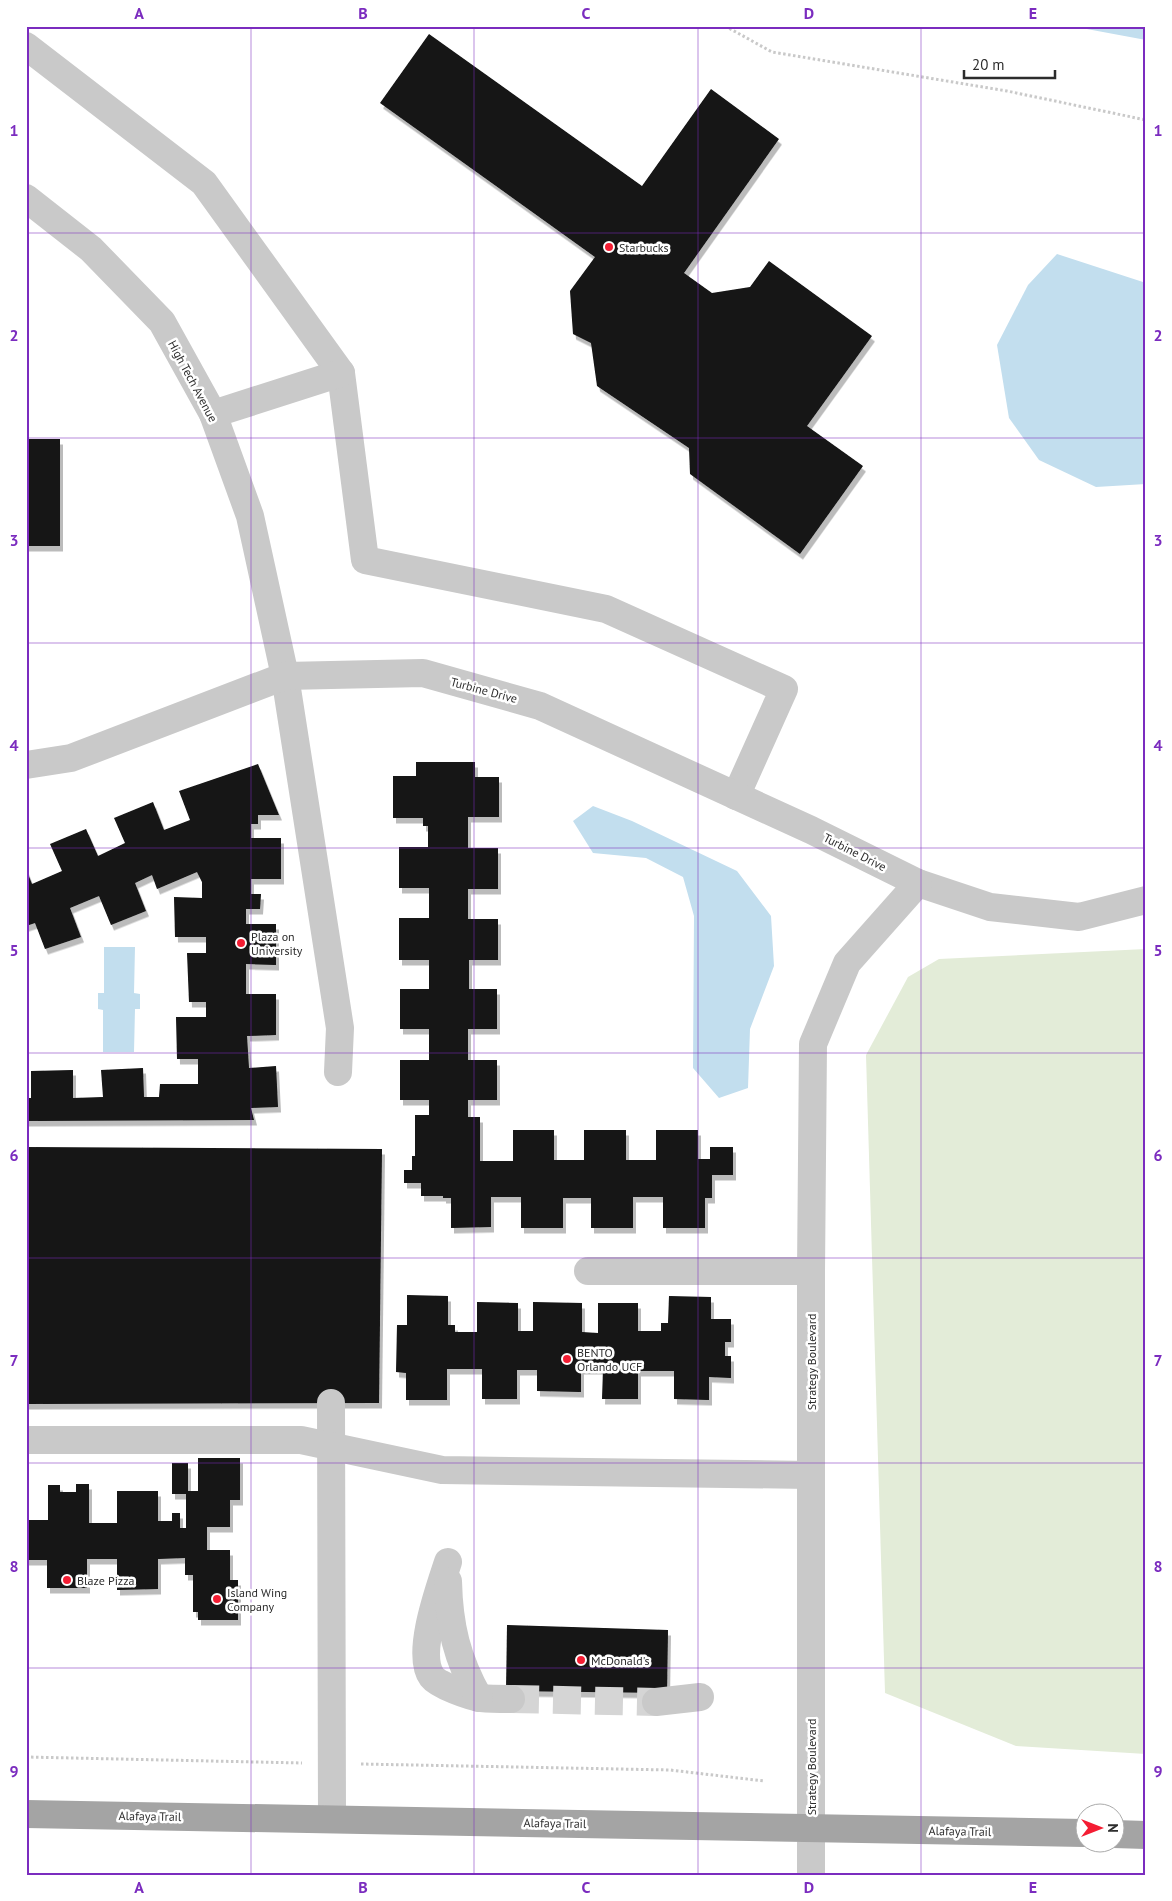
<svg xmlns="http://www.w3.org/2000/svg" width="1172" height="1901" font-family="'PT Sans',sans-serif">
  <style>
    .green { fill: #e3ecd8 }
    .water { fill: #c2deee }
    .building { fill: #131313; filter: url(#shadow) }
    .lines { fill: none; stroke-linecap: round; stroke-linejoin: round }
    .minor-tunnel { stroke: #d5d5d5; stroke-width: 28; stroke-dasharray: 28 14; stroke-linecap: butt }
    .path { stroke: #c9c9c9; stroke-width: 3; stroke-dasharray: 2.5 2.5; stroke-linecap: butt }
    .minor { stroke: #c9c9c9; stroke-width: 28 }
    .major { stroke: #a4a4a4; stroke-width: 28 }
    .grid { fill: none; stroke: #7b2cbf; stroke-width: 1; stroke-opacity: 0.55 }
    .poi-dot { fill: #f41d33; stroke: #fff; stroke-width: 2 }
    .labels { text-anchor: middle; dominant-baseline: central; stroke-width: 5; stroke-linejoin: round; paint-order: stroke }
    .poi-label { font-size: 12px; fill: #2c2c2c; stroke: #fff; text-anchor: start }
    .street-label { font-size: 12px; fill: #2c2c2c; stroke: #fff }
    .neatline { fill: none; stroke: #7b2cbf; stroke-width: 2 }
    .grid-label { font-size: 16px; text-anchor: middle; font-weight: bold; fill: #7b2cbf }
  </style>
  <defs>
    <filter id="shadow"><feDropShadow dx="3" dy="5.5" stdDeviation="0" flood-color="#0004"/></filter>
  </defs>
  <rect width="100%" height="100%" fill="#fff"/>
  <polygon class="green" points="1146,949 1146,1754 1016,1746 885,1693 866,1055 908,977 939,959"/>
  <g class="water">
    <polygon points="1075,26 1146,26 1146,40 1076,27"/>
    <polygon points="1057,254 1146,283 1146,484 1096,487 1039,460 1009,418 997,345 1028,285"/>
    <polygon points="593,806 632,821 737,871 771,916 774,966 750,1029 748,1088 719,1098 693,1068 694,916 683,877 646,858 593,853 573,821"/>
    <polygon points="104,947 135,947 134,993 140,994 140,1009 135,1009 134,1052 103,1052 103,1010 98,1009 98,993 104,993"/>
  </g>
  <g class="building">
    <polygon points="429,34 642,186 711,89 779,139 684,273 712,293 750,287 769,261 872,336 807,426 863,466 800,554 690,474 689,448 597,386 591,343 573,334 570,291 595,257 380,103"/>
    <rect x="26" y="439" width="34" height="107"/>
    <polygon points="416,762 475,762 475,777 499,777 499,817 468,817 468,848 498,848 498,889 468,889 468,919 498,919 498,960 469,960 469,989 497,989 497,1029 468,1029 468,1060 497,1060 497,1100 468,1100 468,1117 480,1117 480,1161 513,1161 513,1130 554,1130 554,1160 584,1160 584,1130 626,1130 626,1160 656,1160 656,1130 698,1130 698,1159 710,1159 710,1147 733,1147 733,1175 712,1175 712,1198 705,1198 705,1228 663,1228 663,1197 633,1197 633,1228 591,1228 591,1198 563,1198 563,1228 521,1228 521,1197 491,1197 491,1227 451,1228 451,1198 443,1198 443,1196 421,1196 421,1183 404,1183 404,1170 412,1170 412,1156 415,1156 415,1115 429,1115 429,1100 400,1100 400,1060 429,1060 429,1029 400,1029 400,989 429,989 429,960 399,960 399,918 429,918 429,888 399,888 399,847 428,847 428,826 423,826 423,818 393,818 393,776 416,776"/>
    <polygon points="258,764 279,815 258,815 258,824 251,824 251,838 281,838 281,879 251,879 251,894 261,894 260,909 246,909 246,924 276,924 276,965 246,964 246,994 276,994 276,1035 247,1036 249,1068 276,1066 278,1107 251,1108 254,1120 26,1121 26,1098 31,1098 31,1071 73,1070 73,1098 103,1097 101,1070 143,1068 144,1097 159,1097 160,1084 198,1084 198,1059 177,1059 176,1017 206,1017 206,1002 189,1002 187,953 206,953 206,937 175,937 174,897 202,898 202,882 197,872 157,889 152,875 135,883 146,911 111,925 99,896 70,908 81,937 45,949 35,923 26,926 26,869 32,884 62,871 50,844 86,829 98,856 125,843 114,818 153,802 164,830 190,820 179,791"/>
    <polygon points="26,1147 382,1149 379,1403 26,1404"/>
    <polygon points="407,1295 448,1296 448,1325 455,1325 455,1332 477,1332 477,1302 518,1303 518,1331 533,1331 533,1302 582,1303 582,1332 598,1333 598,1303 638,1303 638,1331 661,1331 661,1323 668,1323 669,1296 711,1297 711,1319 731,1319 731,1342 725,1342 725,1356 731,1356 731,1378 709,1377 709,1400 674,1399 674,1371 638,1371 638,1399 602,1399 603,1369 581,1369 581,1392 537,1391 537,1370 517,1370 517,1399 482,1399 482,1369 447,1369 447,1400 406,1400 406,1373 396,1372 397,1325 407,1325"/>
    <polygon points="198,1458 240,1458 240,1500 230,1500 230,1527 207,1527 207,1550 230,1550 230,1580 238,1580 238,1620 198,1620 198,1612 193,1612 193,1575 185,1575 185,1558 158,1559 158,1589 117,1590 117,1559 87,1559 87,1588 47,1588 47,1560 26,1560 26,1520 48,1520 48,1485 60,1485 60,1492 76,1492 76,1484 89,1484 89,1523 117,1523 117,1491 158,1491 158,1521 172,1521 172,1513 180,1513 180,1528 186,1528 186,1494 172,1494 172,1463 188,1463 188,1491 198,1491"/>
    <polygon points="507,1625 668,1630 667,1693 506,1691"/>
  </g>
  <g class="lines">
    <polyline class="minor-tunnel" points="511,1699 656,1702"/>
    <g class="path">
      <polyline points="725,26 772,52 1007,91 1146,120"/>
      <polyline points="26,1757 302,1763"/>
      <polyline points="361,1764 670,1770 764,1781"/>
    </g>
    <g class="minor">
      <polyline points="26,46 204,183 341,373 365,560 606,609 784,689 736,796"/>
      <polyline points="26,198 91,249 162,322 213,414 250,516 285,676 340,1028 338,1072"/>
      <polyline points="213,414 341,373"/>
      <polyline points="26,765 71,758 285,676 423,673 540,706 811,830 918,883 990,907 1079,917 1146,900"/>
      <polyline points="588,1271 811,1271"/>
      <polyline points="331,1403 332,1819"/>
      <polyline points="26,1440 301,1440 442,1470 810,1475"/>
      <path d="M448,1562C440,1587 415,1654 432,1677C438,1685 470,1697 481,1698C490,1699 501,1699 511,1699"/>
      <path d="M448,1581C449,1626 457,1659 479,1698"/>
      <polyline points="656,1702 700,1697"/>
      <polyline points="811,1875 811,1271 813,1044 847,963 918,883"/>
    </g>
    <g class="major">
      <polyline points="26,1814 1084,1833"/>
      <polyline points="1114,1834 1146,1835"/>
    </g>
  </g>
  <path class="grid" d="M251,26V1875M474,26V1875M698,26V1875M921,26V1875M26,233H1146M26,438H1146M26,643H1146M26,848H1146M26,1053H1146M26,1258H1146M26,1463H1146M26,1668H1146"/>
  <g class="poi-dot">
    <circle cx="609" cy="247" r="5"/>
    <circle cx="241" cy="943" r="5"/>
    <circle cx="567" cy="1359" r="5"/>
    <circle cx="67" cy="1580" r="5"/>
    <circle cx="217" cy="1599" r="5"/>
    <circle cx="581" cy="1660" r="5"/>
  </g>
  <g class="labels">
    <g class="poi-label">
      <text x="619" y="247">Starbucks</text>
      <text x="251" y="936">Plaza on<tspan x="251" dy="14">University</tspan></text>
      <text x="577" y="1352">BENTO<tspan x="577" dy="14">Orlando UCF</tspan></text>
      <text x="77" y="1580">Blaze Pizza</text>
      <text x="227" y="1592">Island Wing<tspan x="227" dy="14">Company</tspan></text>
      <text x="591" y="1660">McDonald's</text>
    </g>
    <g class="street-label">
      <text transform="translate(193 381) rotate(62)">High Tech Avenue</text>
      <text transform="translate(484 690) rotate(15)">Turbine Drive</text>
      <text transform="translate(855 852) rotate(27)">Turbine Drive</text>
      <text transform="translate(811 1362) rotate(-90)">Strategy Boulevard</text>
      <text transform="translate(811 1767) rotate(-90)">Strategy Boulevard</text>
      <text transform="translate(150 1816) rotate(1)">Alafaya Trail</text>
      <text transform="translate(555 1823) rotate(1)">Alafaya Trail</text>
      <text transform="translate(960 1831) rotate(1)">Alafaya Trail</text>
    </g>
  </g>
  <rect width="1172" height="1901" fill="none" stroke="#ffffff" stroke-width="55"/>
  <g transform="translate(1100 1828) rotate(90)"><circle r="24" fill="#ffffff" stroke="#ababab"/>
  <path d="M0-4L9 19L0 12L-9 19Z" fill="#f41d33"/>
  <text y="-8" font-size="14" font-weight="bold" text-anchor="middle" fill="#2c2c2c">N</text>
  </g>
  <path d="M964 70v8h91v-8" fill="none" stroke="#2c2c2c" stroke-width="2.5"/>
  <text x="972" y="70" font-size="15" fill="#2c2c2c" stroke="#ffffff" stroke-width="4" paint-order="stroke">20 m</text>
  <rect x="28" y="28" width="1116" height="1846" class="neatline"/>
  <g class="grid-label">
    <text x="139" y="19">A</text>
    <text x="363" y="19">B</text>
    <text x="586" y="19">C</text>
    <text x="809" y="19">D</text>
    <text x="1033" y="19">E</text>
    <text x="14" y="136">1</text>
    <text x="1158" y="136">1</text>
    <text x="14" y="341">2</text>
    <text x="1158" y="341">2</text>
    <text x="14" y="546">3</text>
    <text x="1158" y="546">3</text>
    <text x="14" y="751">4</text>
    <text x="1158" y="751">4</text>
    <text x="14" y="956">5</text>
    <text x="1158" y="956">5</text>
    <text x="14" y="1161">6</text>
    <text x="1158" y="1161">6</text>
    <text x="14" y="1366">7</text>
    <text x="1158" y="1366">7</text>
    <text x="14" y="1572">8</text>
    <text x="1158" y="1572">8</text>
    <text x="14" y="1777">9</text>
    <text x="1158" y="1777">9</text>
    <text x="139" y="1893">A</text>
    <text x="363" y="1893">B</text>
    <text x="586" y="1893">C</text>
    <text x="809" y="1893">D</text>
    <text x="1033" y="1893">E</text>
  </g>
</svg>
